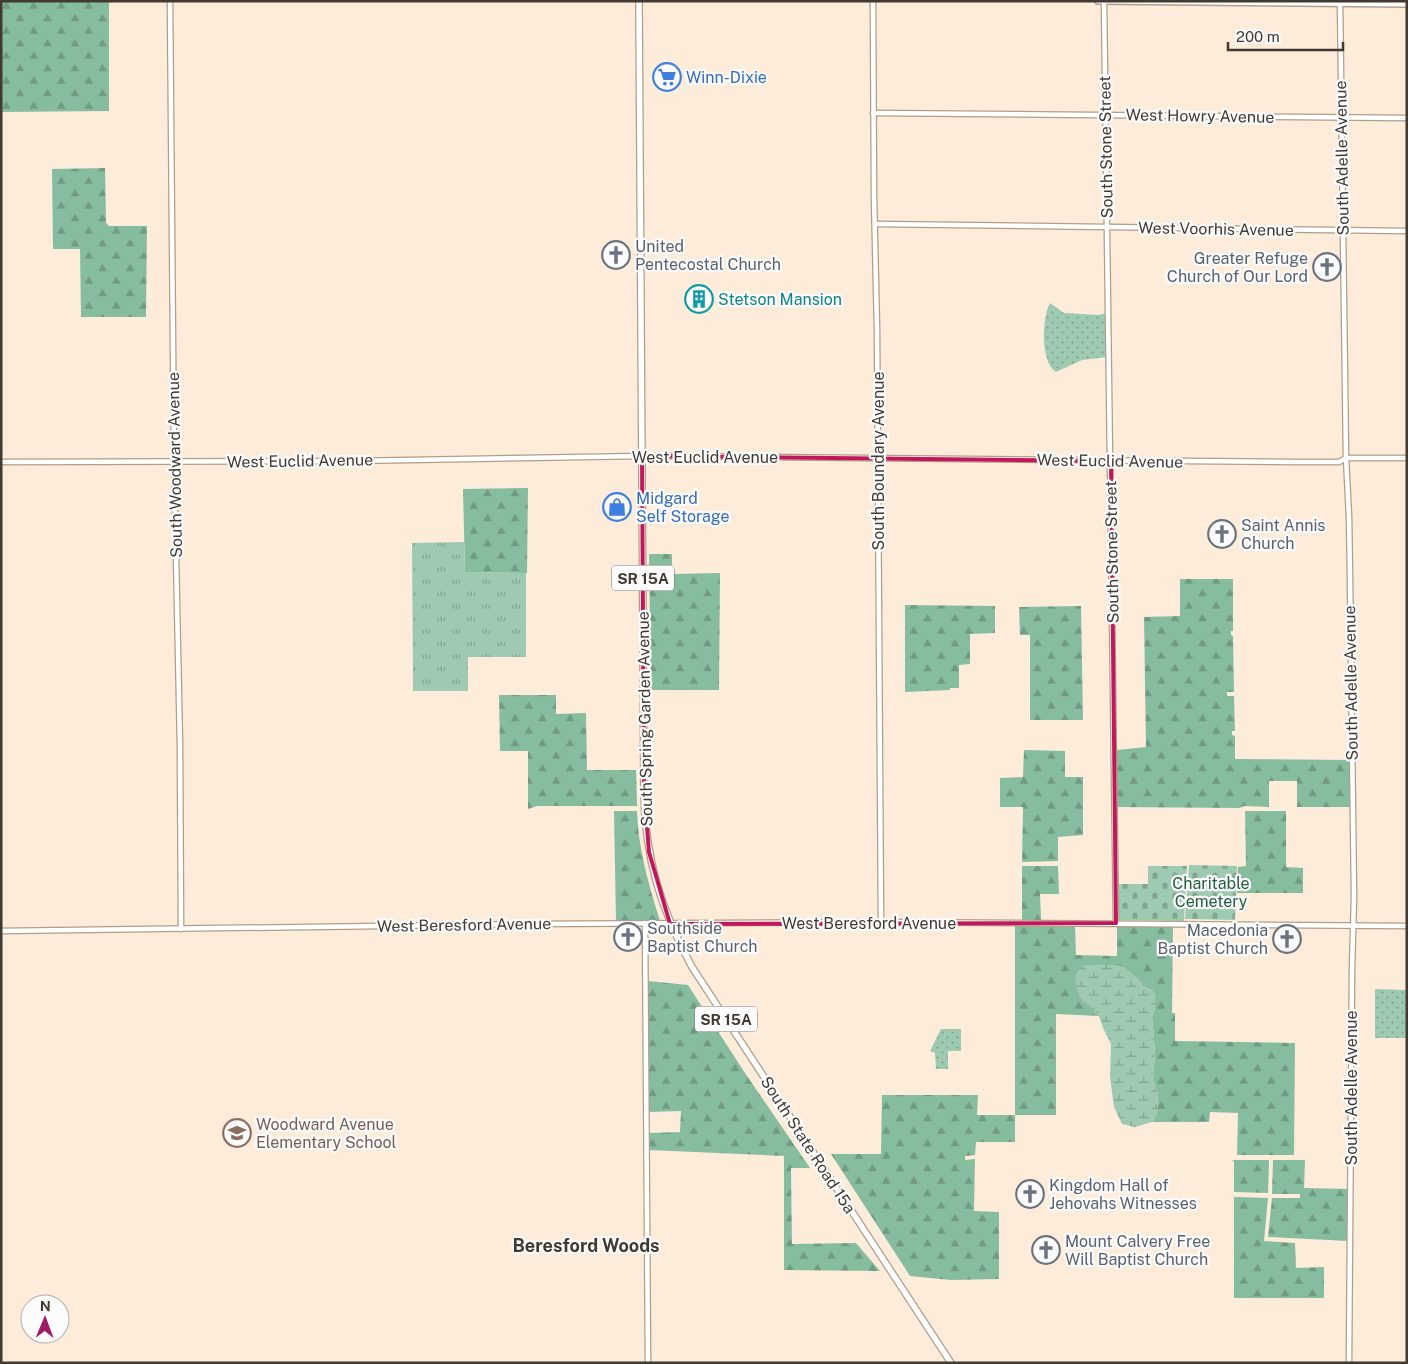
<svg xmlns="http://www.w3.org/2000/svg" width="1408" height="1364" font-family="'Public Sans',sans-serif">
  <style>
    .grass { fill: url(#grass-tufts) }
    .forest { fill: url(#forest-firs) }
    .wetland { fill: url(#wetland-marsh) }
    .cemetery { fill: url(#cemetery-stones) }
    .park { fill: url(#park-dots) }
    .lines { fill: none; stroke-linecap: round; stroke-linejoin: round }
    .tertiary-casing { stroke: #b19e88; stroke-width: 7 }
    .primary-casing { stroke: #b19e88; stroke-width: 8 }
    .trunk-casing { stroke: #b19e88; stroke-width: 8 }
    .tertiary { stroke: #fff; stroke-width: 4.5 }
    .primary { stroke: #fff; stroke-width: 5 }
    .trunk { stroke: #fff; stroke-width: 5.5 }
    .marked { fill: none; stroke: #c2185b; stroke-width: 4; stroke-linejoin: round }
    .labels { text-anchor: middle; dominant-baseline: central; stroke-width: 4.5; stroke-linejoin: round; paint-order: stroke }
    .shield { fill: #fcfcfc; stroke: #7a746e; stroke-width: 1 }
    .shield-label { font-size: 15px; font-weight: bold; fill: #423a31 }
    .shop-label { font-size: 16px; fill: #366cbe; stroke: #fcfcfc; text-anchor: start }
    .street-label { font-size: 16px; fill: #423a31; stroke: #fcfcfc }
    .worship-label { font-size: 16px; fill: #5b616d; stroke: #fcfcfc; text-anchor: start }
    .culture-label { font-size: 16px; fill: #0d838f; stroke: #fcfcfc; text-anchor: start }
    .park-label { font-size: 16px; fill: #215f43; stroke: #fcfcfc }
    .education-label { font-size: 16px; fill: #785e54; stroke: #fcfcfc; text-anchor: start }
    .neighbourhood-label { font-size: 18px; font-weight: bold; fill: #423a31; stroke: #fcfcfc }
  </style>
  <defs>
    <pattern id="grass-tufts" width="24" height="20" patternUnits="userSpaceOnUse" patternTransform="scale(1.25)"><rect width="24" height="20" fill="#9ecab2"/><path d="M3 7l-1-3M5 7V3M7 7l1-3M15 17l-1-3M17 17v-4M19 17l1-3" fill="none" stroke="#82a591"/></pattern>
    <pattern id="forest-firs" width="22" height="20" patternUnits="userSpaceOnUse" patternTransform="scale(1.25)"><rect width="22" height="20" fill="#87bd9f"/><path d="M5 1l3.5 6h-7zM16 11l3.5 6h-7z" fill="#709b82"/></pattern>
    <pattern id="wetland-marsh" width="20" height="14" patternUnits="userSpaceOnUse" patternTransform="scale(1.25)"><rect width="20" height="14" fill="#9ecab2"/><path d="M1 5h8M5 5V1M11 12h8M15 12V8" fill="none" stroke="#82a591"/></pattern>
    <pattern id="cemetery-stones" width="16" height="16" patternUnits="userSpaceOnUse" patternTransform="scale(1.25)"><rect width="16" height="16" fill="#9ecab2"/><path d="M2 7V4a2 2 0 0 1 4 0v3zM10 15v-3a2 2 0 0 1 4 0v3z" fill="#82a591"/></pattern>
    <pattern id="park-dots" width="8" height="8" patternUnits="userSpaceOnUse" patternTransform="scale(1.25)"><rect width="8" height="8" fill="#9ecab2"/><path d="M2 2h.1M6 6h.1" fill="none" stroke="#82a591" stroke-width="1.8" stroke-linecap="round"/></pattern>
  </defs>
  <rect width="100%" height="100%" fill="#fcecd9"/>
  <polygon class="grass" points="464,542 465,572 527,573 526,573 526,657 468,657 468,691 413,691 412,543"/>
  <g class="forest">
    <polygon points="1,1 109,1 109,111 1,112"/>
    <polygon points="105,168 106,223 109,226 147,226 146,317 81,317 80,249 53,249 52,169"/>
    <polygon points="528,488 527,573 465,572 463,489"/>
    <polygon points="649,554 672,554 672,574 720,573 719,690 651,690"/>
    <polygon points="1180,579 1233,579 1233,631 1231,631 1231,635 1233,636 1234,692 1227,692 1227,696 1234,696 1235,731 1232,731 1232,735 1235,736 1235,759 1350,760 1350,807 1297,807 1297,781 1269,781 1269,807 1244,806 1239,808 1117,807 1117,750 1146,747 1144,617 1180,616"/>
    <polygon points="905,605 995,606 995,633 970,634 970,664 959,665 959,688 950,688 950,690 905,692"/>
    <polygon points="1081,606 1083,720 1030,720 1030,635 1020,635 1019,607"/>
    <polygon points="499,695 556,695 556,714 586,713 587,770 636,770 637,806 537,806 528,809 528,751 500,751"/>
    <polygon points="1024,750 1065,751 1065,777 1083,777 1083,835 1058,837 1058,861 1022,862 1023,807 1000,807 1000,778 1023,777"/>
    <path d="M614,811H637C638,848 649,886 660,921H616Z"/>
    <polygon points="1245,811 1286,811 1286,867 1303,868 1303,893 1237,893 1238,867 1246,866"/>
    <polygon points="1022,866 1058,866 1059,894 1040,894 1041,920 1022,920"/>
    <polygon points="1015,925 1075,925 1076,955 1117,956 1117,925 1173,925 1172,1013 1175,1013 1175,1041 1295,1043 1294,1155 1237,1155 1238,1113 1210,1112 1209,1122 1152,1122 1157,1114 1158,1093 1153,1080 1155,1054 1152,1016 1155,1008 1153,991 1141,985 1140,981 1123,967 1109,965 1085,965 1091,1006 1099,1016 1056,1014 1056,1115 1015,1115 1015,1142 976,1142 975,1155 965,1156 965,1160 975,1159 974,1211 999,1212 999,1279 951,1280 910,1276 831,1154 881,1154 882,1095 978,1095 977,1115 1015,1115"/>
    <polygon points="648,981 688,985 745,1073 810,1168 791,1168 792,1244 856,1243 880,1271 784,1270 784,1156 648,1150 648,1133 680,1132 681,1111 648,1112"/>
    <polygon points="1232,1160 1269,1160 1268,1193 1234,1192 1234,1162"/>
    <polygon points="1273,1160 1305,1160 1304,1188 1349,1189 1348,1241 1268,1237 1272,1198 1300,1198 1300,1194 1272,1194"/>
    <polygon points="1234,1197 1268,1198 1264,1241 1295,1243 1296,1268 1324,1267 1324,1298 1234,1298"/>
  </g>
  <path class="wetland" d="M1085,965H1109L1123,967L1140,981L1141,985L1153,991L1156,996L1155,1008L1152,1016L1155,1054L1153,1080L1158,1093L1157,1114L1152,1122L1135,1127L1122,1124L1114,1107L1110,1077L1111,1044L1103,1028L1099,1016L1091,1006L1082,1002C1076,988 1069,974 1085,965Z"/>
  <g class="cemetery">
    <polygon points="1189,865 1237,866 1235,920 1185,919"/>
    <polygon points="1148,866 1187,866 1184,921 1118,920 1118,884 1148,884"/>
  </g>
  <g class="park">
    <path d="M1050,303L1064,313L1098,315L1107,313V357L1082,360L1056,372C1040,362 1042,318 1050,303Z"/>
    <polygon points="1375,989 1407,990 1407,1038 1375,1038"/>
    <polygon points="941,1029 961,1029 961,1051 948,1051 948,1069 936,1069 935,1053 930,1051"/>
  </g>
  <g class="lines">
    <defs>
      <g id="tertiary">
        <polyline points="170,1 174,461 180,746 181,929"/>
        <polyline points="873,1 874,197 877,329 881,922"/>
        <polyline points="1104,1 1116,923"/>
        <polyline points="1340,1 1346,458 1349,516 1350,577 1354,896 1352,969 1349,1363"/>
        <polyline points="873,113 1407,118"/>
        <polyline points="876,224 1407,231"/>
        <polyline points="1,462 351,461 642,456 1293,462 1339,462 1346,458 1407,458"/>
        <polyline points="645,923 648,1363"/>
        <polyline points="1,931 529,924 881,922 1407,926"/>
      </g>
      <polyline id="primary" points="1098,1 1407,4"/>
      <path id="trunk" d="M639,1L644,794C645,858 661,910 692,967L951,1363"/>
    </defs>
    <use href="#tertiary" class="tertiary-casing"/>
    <use href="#primary" class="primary-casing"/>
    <use href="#trunk" class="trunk-casing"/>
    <use href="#tertiary" class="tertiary"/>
    <use href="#primary" class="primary"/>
    <use href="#trunk" class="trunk"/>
  </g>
  <path class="marked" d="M642,456L1111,461L1116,923L670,924L649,852L644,788Z"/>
  <defs>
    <symbol id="supermarket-ring" viewBox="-11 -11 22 22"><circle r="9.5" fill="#fcfcfc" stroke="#3f7fe0" stroke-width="1.5"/><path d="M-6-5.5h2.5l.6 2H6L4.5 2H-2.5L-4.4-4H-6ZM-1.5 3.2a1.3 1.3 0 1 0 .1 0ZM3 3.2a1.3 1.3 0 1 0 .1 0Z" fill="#3f7fe0"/></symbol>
    <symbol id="church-ring" viewBox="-11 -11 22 22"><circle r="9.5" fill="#fcfcfc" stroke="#6b7280" stroke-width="1.5"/><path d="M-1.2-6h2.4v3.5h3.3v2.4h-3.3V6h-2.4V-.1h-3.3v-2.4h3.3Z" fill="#6b7280"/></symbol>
    <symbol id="building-ring" viewBox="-11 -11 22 22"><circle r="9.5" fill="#fcfcfc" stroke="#0f9aa8" stroke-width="1.5"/><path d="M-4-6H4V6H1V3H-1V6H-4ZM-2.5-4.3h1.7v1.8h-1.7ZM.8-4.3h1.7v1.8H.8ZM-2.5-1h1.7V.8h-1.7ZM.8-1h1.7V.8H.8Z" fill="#0f9aa8"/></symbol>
    <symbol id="shop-ring" viewBox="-11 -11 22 22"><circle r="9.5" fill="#fcfcfc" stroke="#3f7fe0" stroke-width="1.5"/><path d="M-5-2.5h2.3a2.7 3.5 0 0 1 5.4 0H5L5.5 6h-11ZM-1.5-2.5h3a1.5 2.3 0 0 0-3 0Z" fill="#3f7fe0"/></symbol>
    <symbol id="school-ring" viewBox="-11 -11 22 22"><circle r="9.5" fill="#fcfcfc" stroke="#8d6e63" stroke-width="1.5"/><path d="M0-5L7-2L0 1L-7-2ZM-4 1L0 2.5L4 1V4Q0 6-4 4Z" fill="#8d6e63"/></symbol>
  </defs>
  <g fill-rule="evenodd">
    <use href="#supermarket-ring" x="651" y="61" width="32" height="32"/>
    <use href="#church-ring" x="600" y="239" width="32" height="32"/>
    <use href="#church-ring" x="1311" y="251" width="32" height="32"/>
    <use href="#building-ring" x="683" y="283" width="32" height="32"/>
    <use href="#shop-ring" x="601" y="491" width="32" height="32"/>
    <use href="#church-ring" x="1206" y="518" width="32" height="32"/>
    <use href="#church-ring" x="612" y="921" width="32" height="32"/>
    <use href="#church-ring" x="1271" y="923" width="32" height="32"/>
    <use href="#school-ring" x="221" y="1117" width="32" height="32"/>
    <use href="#church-ring" x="1014" y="1178" width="32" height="32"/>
    <use href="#church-ring" x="1030" y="1234" width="32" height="32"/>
  </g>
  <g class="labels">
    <g class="shield">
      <rect x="612" y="565.5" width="62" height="25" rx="4"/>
      <rect x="695" y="1006.5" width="62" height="25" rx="4"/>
    </g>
    <g class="shield-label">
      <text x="643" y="578">SR 15A</text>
      <text x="726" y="1019">SR 15A</text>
    </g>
    <g class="shop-label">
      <text x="686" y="77">Winn-Dixie</text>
      <text x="636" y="498">Midgard<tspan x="636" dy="18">Self Storage</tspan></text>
    </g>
    <g class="street-label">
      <text transform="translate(1200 116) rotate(1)">West Howry Avenue</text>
      <text transform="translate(1106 147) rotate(-91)">South Stone Street</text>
      <text transform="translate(1342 158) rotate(-91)">South Adelle Avenue</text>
      <text transform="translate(1216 229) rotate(1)">West Voorhis Avenue</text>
      <text x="705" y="457">West Euclid Avenue</text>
      <text transform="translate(300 461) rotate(-1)">West Euclid Avenue</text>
      <text transform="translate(878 461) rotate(-90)">South Boundary Avenue</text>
      <text transform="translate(1110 461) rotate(1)">West Euclid Avenue</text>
      <text transform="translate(175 465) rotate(-91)">South Woodward Avenue</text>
      <text transform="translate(1112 552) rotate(-91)">South Stone Street</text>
      <text transform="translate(1351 683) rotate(-91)">South Adelle Avenue</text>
      <text transform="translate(645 719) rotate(-91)">South Spring Garden Avenue</text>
      <text x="869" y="923">West Beresford Avenue</text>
      <text transform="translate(464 925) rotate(-1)">West Beresford Avenue</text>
      <text transform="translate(1351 1088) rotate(-90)">South Adelle Avenue</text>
      <text transform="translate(808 1145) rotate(57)">South State Road 15a</text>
    </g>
    <g class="worship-label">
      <text x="635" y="246">United<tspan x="635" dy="18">Pentecostal Church</tspan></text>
      <text x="1308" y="258" text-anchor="end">Greater Refuge<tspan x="1308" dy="18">Church of Our Lord</tspan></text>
      <text x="1241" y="525">Saint Annis<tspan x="1241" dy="18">Church</tspan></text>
      <text x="647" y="928">Southside<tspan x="647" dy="18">Baptist Church</tspan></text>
      <text x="1268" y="930" text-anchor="end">Macedonia<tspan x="1268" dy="18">Baptist Church</tspan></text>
      <text x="1049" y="1185">Kingdom Hall of<tspan x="1049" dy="18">Jehovahs Witnesses</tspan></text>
      <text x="1065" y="1241">Mount Calvery Free<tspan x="1065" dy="18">Will Baptist Church</tspan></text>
    </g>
    <g class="culture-label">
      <text x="718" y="299">Stetson Mansion</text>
    </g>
    <g class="park-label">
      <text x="1211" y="883">Charitable<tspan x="1211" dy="18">Cemetery</tspan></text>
    </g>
    <g class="education-label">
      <text x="256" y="1124">Woodward Avenue<tspan x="256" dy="18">Elementary School</tspan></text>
    </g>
    <g class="neighbourhood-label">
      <text x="586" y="1245">Beresford Woods</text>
    </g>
  </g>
  <rect width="1408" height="1364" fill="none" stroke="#423a31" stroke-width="5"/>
  <g transform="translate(45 1319) rotate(1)"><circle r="24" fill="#fcfcfc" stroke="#b2aeab"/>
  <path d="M0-4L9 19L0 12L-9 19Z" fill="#9e1b6c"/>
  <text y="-8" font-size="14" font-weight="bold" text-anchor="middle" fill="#423a31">N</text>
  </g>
  <path d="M1228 42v8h115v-8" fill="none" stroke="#423a31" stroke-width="2.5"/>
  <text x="1236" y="42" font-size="15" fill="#423a31" stroke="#fcfcfc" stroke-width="4" paint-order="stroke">200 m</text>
</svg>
